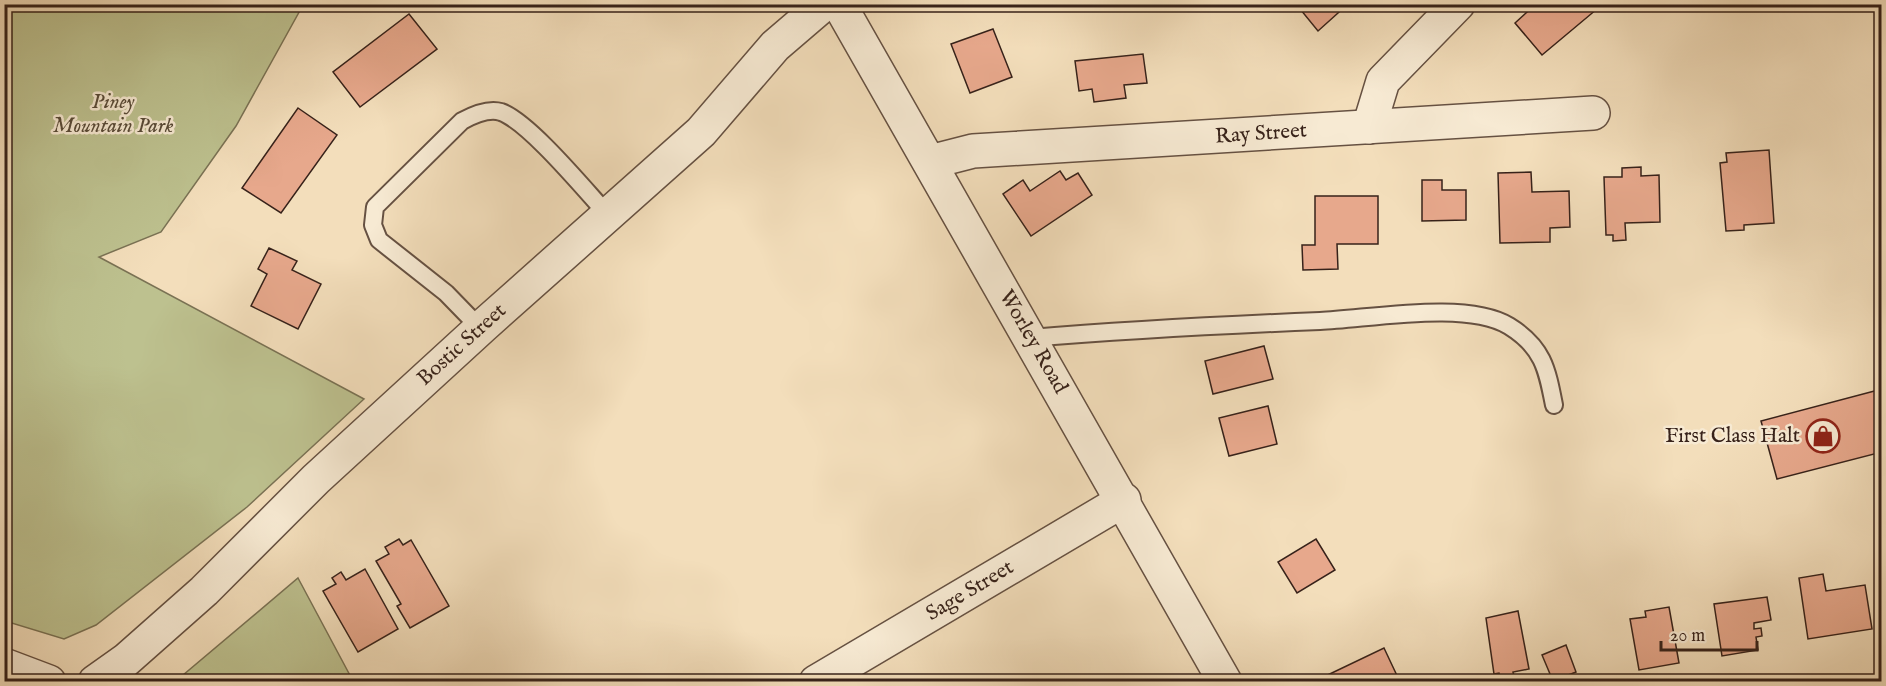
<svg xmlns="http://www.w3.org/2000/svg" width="1886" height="686" font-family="'IM FELL English',serif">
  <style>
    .green { fill: #bdc18f; stroke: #7a7254; stroke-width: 1.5 }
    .building { fill: #e7a88c; stroke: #37221a; stroke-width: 1.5 }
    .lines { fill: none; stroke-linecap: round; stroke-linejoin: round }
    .lane-casing { stroke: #665142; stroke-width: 20 }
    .street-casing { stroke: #665142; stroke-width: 36 }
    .lane { stroke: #f7ead3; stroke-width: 16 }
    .street { stroke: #f7ead3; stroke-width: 33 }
    .labels { text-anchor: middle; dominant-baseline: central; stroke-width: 5; stroke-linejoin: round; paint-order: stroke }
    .park-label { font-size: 21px; font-style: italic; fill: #584a37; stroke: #f7ead3 }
    .street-label { font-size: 21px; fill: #37221a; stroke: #f7ead3 }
    .poi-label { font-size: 21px; fill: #37221a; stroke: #f7ead3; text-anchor: end }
  </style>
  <rect width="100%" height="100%" fill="#f3debb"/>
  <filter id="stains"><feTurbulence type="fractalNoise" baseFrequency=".00333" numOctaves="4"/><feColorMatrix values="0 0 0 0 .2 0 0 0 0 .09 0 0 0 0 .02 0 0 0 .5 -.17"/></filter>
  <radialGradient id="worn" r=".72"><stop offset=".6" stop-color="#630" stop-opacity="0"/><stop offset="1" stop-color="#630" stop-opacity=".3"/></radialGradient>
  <g class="green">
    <polygon points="4,5 303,5 236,126 161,232 99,257 364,399 247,507 96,625 64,639 5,621"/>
    <polygon points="298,578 353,681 176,681"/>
  </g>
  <g class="building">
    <polygon points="1296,4 1348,4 1318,31"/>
    <polygon points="1536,4 1593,4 1597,9 1542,55 1515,23"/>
    <polygon points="409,14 437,49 360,107 333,72"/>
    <polygon points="993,29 1012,77 970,93 951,44"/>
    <polygon points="1143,54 1147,83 1124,85 1126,98 1094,102 1092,89 1079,91 1075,61"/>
    <polygon points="298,108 337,135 281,213 242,188"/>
    <polygon points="1769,150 1774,223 1744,225 1744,230 1726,231 1720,163 1727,162 1726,153"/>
    <polygon points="1641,167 1641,176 1659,175 1660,222 1625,223 1626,240 1613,241 1613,235 1606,235 1604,177 1622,177 1622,168"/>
    <polygon points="1060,171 1066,180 1078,173 1092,195 1031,236 1003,194 1023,180 1030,191"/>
    <polygon points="1531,172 1532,192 1569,191 1570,227 1550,228 1550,242 1500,243 1498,173"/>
    <polygon points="1422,180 1442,180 1442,190 1466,190 1466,220 1422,221"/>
    <polygon points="1315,196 1378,196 1378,244 1337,244 1338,269 1303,270 1302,245 1315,245"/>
    <polygon points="269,248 297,261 292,270 321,284 298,329 251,306 267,274 258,269"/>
    <polygon points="1264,346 1273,379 1213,394 1205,361"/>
    <polygon points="1882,389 1882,452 1777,479 1761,421"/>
    <polygon points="1268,406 1277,444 1229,456 1219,418"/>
    <polygon points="399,539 403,545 411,540 449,606 410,628 397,606 401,604 376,561 389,554 385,547"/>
    <polygon points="1316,539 1335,570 1297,593 1278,562"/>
    <polygon points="365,569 398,629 358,652 323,591 336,584 332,578 341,572 346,580"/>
    <polygon points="1823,574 1826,591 1865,585 1872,629 1808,639 1799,578"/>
    <polygon points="1767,597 1771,620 1754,623 1754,629 1761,628 1762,636 1756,637 1758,650 1722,656 1714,604"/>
    <polygon points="1669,607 1679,663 1639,670 1630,619 1646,617 1645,611"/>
    <polygon points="1518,611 1529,669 1513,672 1514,676 1501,679 1499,673 1494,674 1486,618"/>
    <polygon points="1566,645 1576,672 1553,681 1542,655"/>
    <polygon points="1384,648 1400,682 1313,682"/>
  </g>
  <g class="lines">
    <defs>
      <g id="lane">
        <path d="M480,328L446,293L379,240L373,225L375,207L462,121C473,115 488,108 501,112C529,122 585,190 608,215"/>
        <path d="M1031,338C1127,330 1224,325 1320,321C1369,319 1467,300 1509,326C1543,347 1547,369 1554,405"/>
      </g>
      <g id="street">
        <polyline points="839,4 1225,682"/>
        <polyline points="1369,127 1383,81 1458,4"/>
        <polyline points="930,162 973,151 1593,113"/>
        <polyline points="4,665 49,682"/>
        <polyline points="95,682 126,660 204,591 316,479 483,326 701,132 775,46 824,4"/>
        <polyline points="816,682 1124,500"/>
      </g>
    </defs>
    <use href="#lane" class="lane-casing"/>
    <use href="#street" class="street-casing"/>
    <use href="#lane" class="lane"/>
    <use href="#street" class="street"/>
  </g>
  <defs>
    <symbol id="shop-ring" viewBox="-11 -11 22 22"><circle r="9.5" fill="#f7ead3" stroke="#8f2418" stroke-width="1.5"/><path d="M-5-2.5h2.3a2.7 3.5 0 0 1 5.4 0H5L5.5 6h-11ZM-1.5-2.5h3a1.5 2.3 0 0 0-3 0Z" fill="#8f2418"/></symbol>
  </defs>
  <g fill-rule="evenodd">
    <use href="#shop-ring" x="1804" y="417" width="38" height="38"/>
  </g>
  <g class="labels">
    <g class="park-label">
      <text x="113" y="102">Piney<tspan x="113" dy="24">Mountain Park</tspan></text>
    </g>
    <g class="street-label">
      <text transform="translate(1261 134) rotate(-4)">Ray Street</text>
      <text transform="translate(1033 342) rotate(60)">Worley Road</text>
      <text transform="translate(462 345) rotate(-42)">Bostic Street</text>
      <text transform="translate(970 591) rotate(-31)">Sage Street</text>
    </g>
    <g class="poi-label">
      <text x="1800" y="436">First Class Halt</text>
    </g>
  </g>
  <rect width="1886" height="686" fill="none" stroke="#f3debb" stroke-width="24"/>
  <rect x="6" y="6" width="1874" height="674" fill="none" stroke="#37221a" stroke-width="3"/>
  <rect x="12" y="12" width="1862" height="662" fill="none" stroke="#37221a" stroke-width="1.5"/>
  <path d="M1661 641v9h96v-9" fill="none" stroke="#37221a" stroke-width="3"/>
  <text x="1670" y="641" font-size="18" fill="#37221a" stroke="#f7ead3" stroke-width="4.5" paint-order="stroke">20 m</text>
  <rect width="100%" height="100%" filter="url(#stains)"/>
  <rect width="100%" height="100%" fill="url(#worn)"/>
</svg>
